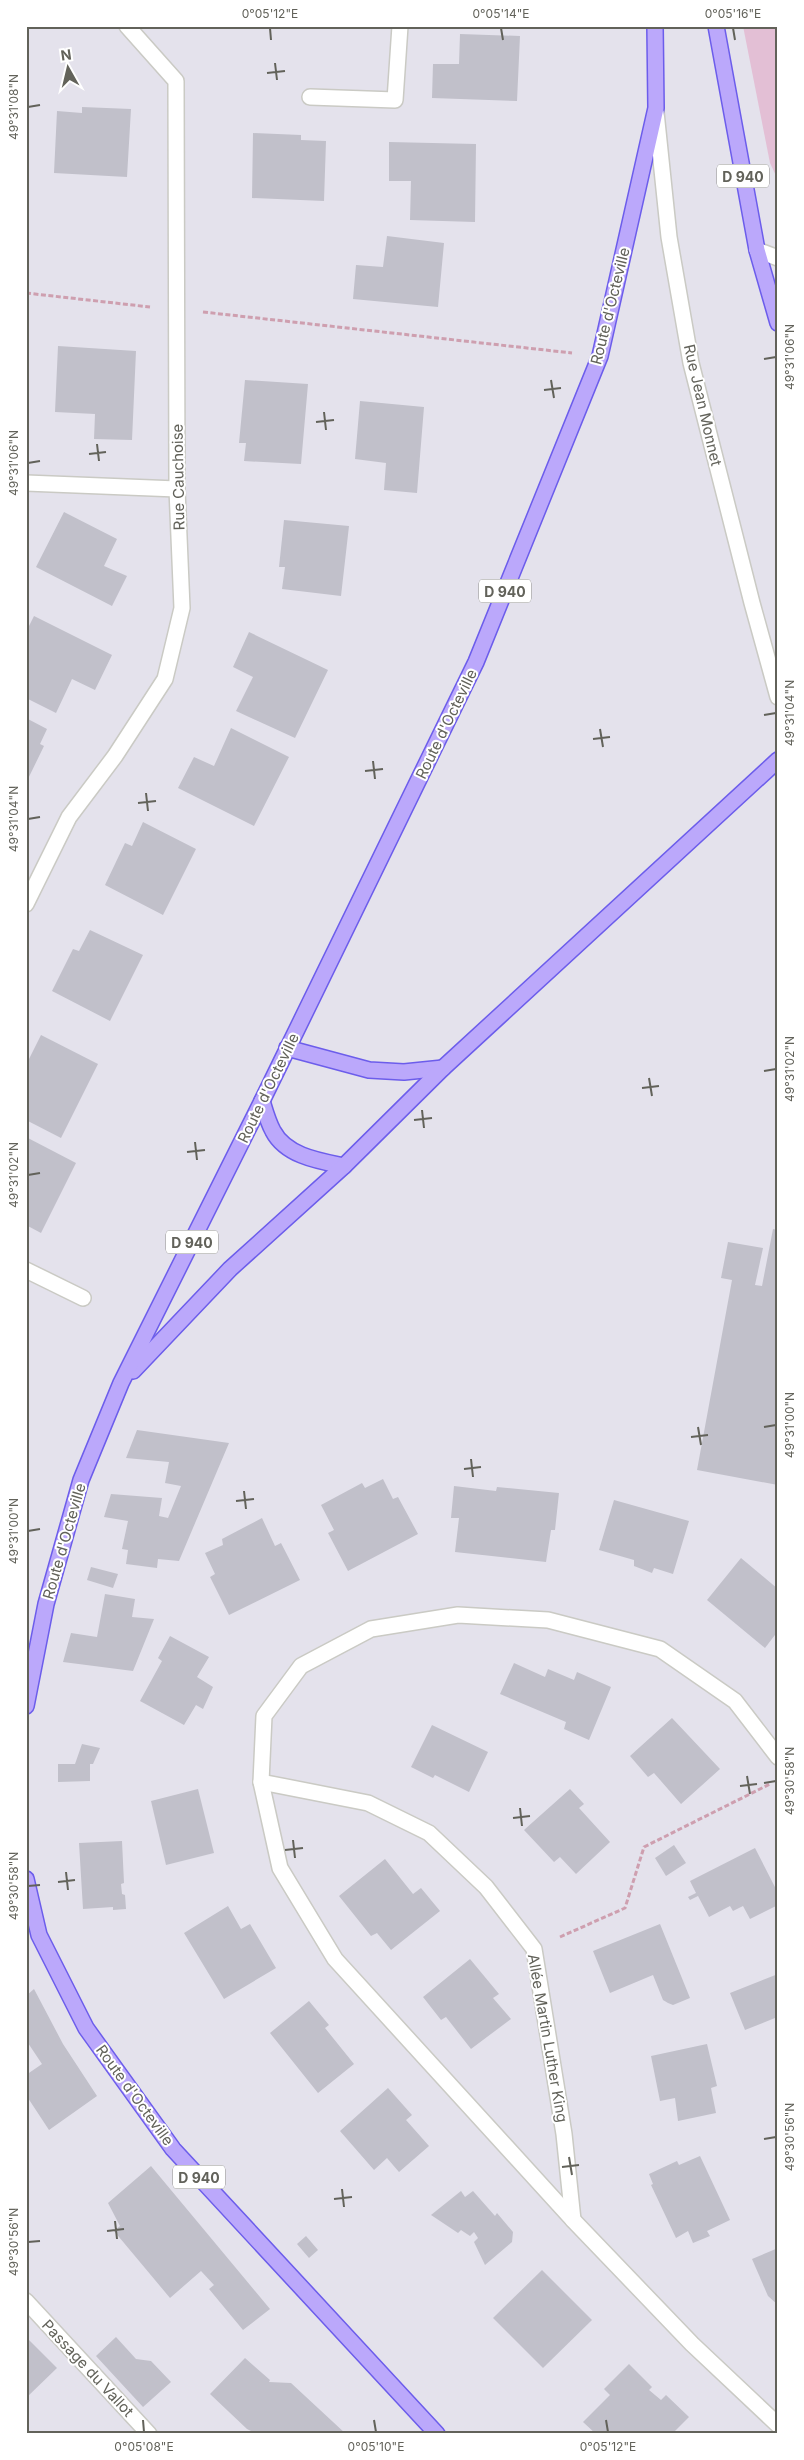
<svg xmlns="http://www.w3.org/2000/svg" width="804" height="2460" font-family="Inter,sans-serif">
  <style>
    .green { fill: #e3bfd5 }
    .building { fill: #c1c0ca }
    .lines { fill: none; stroke-linecap: round; stroke-linejoin: round }
    .minor-casing { stroke: #cacac4; stroke-width: 18 }
    .major-casing { stroke: #6c5deb; stroke-width: 18 }
    .path { stroke: #ce9faf; stroke-width: 3; stroke-dasharray: 5 2.5; stroke-linecap: butt }
    .minor { stroke: #fff; stroke-width: 15 }
    .major { stroke: #bba8fb; stroke-width: 15 }
    .ticks { fill: none; stroke: #62625a; stroke-width: 2 }
    .labels { text-anchor: middle; dominant-baseline: central; stroke-width: 4; stroke-linejoin: round; paint-order: stroke }
    .shield { fill: #fff; stroke: #91918c; stroke-width: 1 }
    .shield-label { font-size: 14px; font-weight: bold; fill: #62625a }
    .street-label { font-size: 15px; fill: #62625a; stroke: #fff }
    .neatline { fill: none; stroke: #62625a; stroke-width: 2 }
    .ticks-label { font-size: 12px; text-anchor: middle; fill: #62625a }
  </style>
  <rect width="100%" height="100%" fill="#e4e2ec"/>
  <polygon class="green" points="743,26 778,26 778,180 770,163"/>
  <g class="building">
    <polygon points="460,34 520,36 517,101 432,98 433,64 459,64"/>
    <polygon points="82,107 131,109 127,177 54,173 57,111 82,113"/>
    <polygon points="253,133 301,135 301,140 326,141 324,201 252,198"/>
    <polygon points="389,142 476,144 475,222 410,220 411,181 389,181"/>
    <polygon points="387,236 444,243 438,307 353,299 356,265 383,267"/>
    <polygon points="58,346 136,351 132,440 94,439 95,414 55,412"/>
    <polygon points="245,380 308,384 301,464 244,461 246,443 239,443"/>
    <polygon points="360,401 424,407 417,493 384,490 386,463 355,459"/>
    <polygon points="64,512 117,539 104,566 127,576 112,606 36,567"/>
    <polygon points="284,520 349,526 341,596 282,589 285,567 279,567"/>
    <polygon points="34,616 112,655 95,690 72,679 56,713 26,698 26,632"/>
    <polygon points="249,632 328,670 295,738 236,711 253,677 233,667"/>
    <polygon points="26,718 47,729 40,744 44,746 26,783"/>
    <polygon points="231,728 289,757 254,826 178,788 194,757 214,766"/>
    <polygon points="143,822 196,849 163,915 105,885 125,843 132,846"/>
    <polygon points="90,930 143,955 110,1021 52,991 73,949 79,951"/>
    <polygon points="41,1035 98,1064 61,1138 26,1120 26,1065"/>
    <polygon points="26,1137 76,1163 41,1233 26,1225"/>
    <polygon points="773,1229 778,1230 778,1485 697,1470 732,1280 721,1278 728,1242 763,1248 755,1285 762,1286"/>
    <polygon points="137,1430 229,1443 179,1561 158,1559 157,1568 126,1564 128,1550 122,1549 128,1521 104,1517 111,1494 162,1498 159,1516 168,1518 181,1486 165,1483 169,1462 126,1458"/>
    <polygon points="383,1479 393,1499 398,1497 418,1534 348,1571 328,1533 334,1530 321,1505 362,1483 365,1488"/>
    <polygon points="454,1486 496,1491 497,1487 559,1493 555,1530 551,1530 546,1562 455,1552 459,1518 451,1518"/>
    <polygon points="614,1500 689,1521 673,1574 654,1568 652,1573 634,1566 634,1560 599,1550"/>
    <polygon points="262,1518 275,1546 281,1543 300,1580 229,1615 210,1577 215,1574 205,1553 223,1545 222,1539"/>
    <polygon points="741,1558 778,1589 778,1631 765,1648 707,1600"/>
    <polygon points="91,1567 118,1574 113,1588 87,1580"/>
    <polygon points="105,1594 135,1599 132,1617 154,1619 133,1671 63,1662 71,1633 97,1637"/>
    <polygon points="170,1636 209,1657 197,1677 213,1687 203,1709 196,1705 184,1725 140,1701 162,1661 158,1658"/>
    <polygon points="514,1663 545,1677 548,1669 574,1680 577,1672 611,1687 589,1740 564,1729 566,1722 500,1694"/>
    <polygon points="672,1718 720,1769 681,1804 654,1773 648,1777 630,1756"/>
    <polygon points="432,1725 488,1752 469,1792 435,1775 433,1778 411,1767"/>
    <polygon points="82,1744 100,1748 93,1764 90,1764 90,1781 58,1782 58,1764 75,1764"/>
    <polygon points="198,1789 214,1853 166,1865 151,1801"/>
    <polygon points="570,1789 584,1804 579,1808 610,1842 576,1874 560,1857 554,1862 524,1830"/>
    <polygon points="122,1841 124,1883 121,1884 122,1894 125,1895 126,1909 113,1910 113,1907 83,1909 79,1843"/>
    <polygon points="674,1845 686,1863 666,1876 655,1858"/>
    <polygon points="755,1848 778,1893 778,1905 750,1919 743,1906 733,1911 730,1906 709,1917 698,1896 690,1900 688,1897 696,1893 690,1881"/>
    <polygon points="385,1859 413,1894 421,1888 440,1911 391,1950 377,1933 371,1936 339,1896"/>
    <polygon points="228,1906 241,1929 250,1924 276,1968 224,1999 184,1933"/>
    <polygon points="660,1924 690,1998 673,2005 668,2003 663,2000 653,1975 610,1993 593,1951"/>
    <polygon points="470,1959 499,1994 493,1998 511,2019 471,2049 446,2017 441,2020 423,1997"/>
    <polygon points="778,1974 778,2024 775,2018 745,2030 730,1993"/>
    <polygon points="34,1989 63,2044 97,2096 49,2130 26,2095 26,2075 42,2064 26,2040 26,1996"/>
    <polygon points="309,2001 329,2025 325,2028 354,2064 318,2093 270,2033"/>
    <polygon points="707,2044 717,2086 711,2088 716,2113 678,2121 675,2098 660,2101 651,2056"/>
    <polygon points="388,2088 412,2115 406,2120 429,2146 399,2172 387,2158 374,2170 340,2131"/>
    <polygon points="700,2156 730,2220 707,2231 710,2236 693,2243 688,2231 676,2238 651,2185 653,2184 649,2174 677,2161 679,2165"/>
    <polygon points="151,2166 270,2309 243,2330 209,2289 214,2285 201,2271 170,2298 114,2231 120,2226 108,2203"/>
    <polygon points="461,2191 465,2197 473,2191 495,2216 497,2213 513,2232 512,2242 485,2265 474,2242 478,2238 474,2232 470,2236 461,2230 458,2233 431,2215"/>
    <polygon points="306,2236 318,2250 309,2258 297,2244"/>
    <polygon points="778,2248 778,2305 768,2296 752,2259"/>
    <polygon points="542,2270 592,2320 543,2368 493,2318"/>
    <polygon points="26,2337 57,2368 26,2398"/>
    <polygon points="116,2337 136,2359 151,2361 171,2382 143,2407 96,2356"/>
    <polygon points="245,2358 270,2380 269,2382 291,2383 346,2434 257,2434 247,2429 210,2394"/>
    <polygon points="629,2364 652,2387 649,2390 661,2400 666,2395 689,2417 672,2434 596,2434 583,2422 610,2395 604,2389"/>
  </g>
  <g class="lines">
    <defs>
      <g id="minor">
        <polyline points="310,97 395,100 400,26"/>
        <polyline points="656,112 669,237 691,363 752,603 778,697"/>
        <polyline points="757,250 778,258"/>
        <polyline points="26,483 177,489"/>
        <polyline points="26,904 69,817 115,756 165,679 182,608 177,489 176,81 127,26"/>
        <polyline points="26,1270 83,1298"/>
        <polyline points="778,1757 735,1701 660,1649 548,1620 458,1615 371,1629 301,1666 264,1716 261,1782 280,1868 335,1959 573,2220 692,2344 778,2425"/>
        <polyline points="261,1782 368,1803 429,1833 486,1887 534,1949 564,2134 573,2220"/>
        <polyline points="26,2301 149,2434"/>
      </g>
      <g id="major">
        <polyline points="716,26 757,250 778,323"/>
        <polyline points="287,1048 369,1070 404,1072 443,1068"/>
        <path d="M262,1101C265,1111 268,1122 273,1131C286,1156 319,1161 344,1166"/>
        <polyline points="133,1371 230,1269 344,1166 443,1068 778,760"/>
        <polyline points="26,1706 46,1604 81,1480 121,1383 262,1101 476,662 600,356 656,108 655,26"/>
        <polyline points="26,1879 39,1935 86,2028 173,2149 437,2434"/>
      </g>
    </defs>
    <use href="#minor" class="minor-casing"/>
    <use href="#major" class="major-casing"/>
    <g class="path">
      <polyline points="26,293 150,307"/>
      <polyline points="203,312 572,353"/>
      <polyline points="560,1937 625,1908 644,1847 770,1784"/>
    </g>
    <use href="#minor" class="minor"/>
    <use href="#major" class="major"/>
  </g>
  <path class="ticks" d="M270,28L271,40M501,28L503,40M733,28L735,40M275,63L277,80M267,73L285,71M28,107L40,105M764,359L776,357M551,380L554,398M544,390L561,388M324,412L326,430M316,422L334,420M97,444L99,461M89,454L106,452M28,463L40,461M764,715L776,713M600,729L603,747M593,739L610,737M373,761L375,779M365,771L383,769M146,793L148,811M138,803L156,801M28,819L40,817M764,1071L776,1069M649,1078L652,1096M642,1088L659,1086M422,1110L424,1128M414,1120L432,1118M195,1142L197,1160M187,1152L205,1150M28,1175L40,1173M698,1427L701,1445M764,1427L776,1425M691,1437L708,1435M471,1459L473,1477M464,1469L481,1467M244,1491L246,1509M236,1501L254,1499M28,1531L40,1529M747,1776L750,1794M764,1783L776,1781M740,1786L757,1784M520,1808L522,1826M513,1818L530,1816M293,1840L295,1858M285,1850L303,1848M66,1872L68,1890M58,1882L75,1880M28,1886L40,1885M764,2139L776,2137M569,2157L572,2175M562,2167L579,2165M342,2189L344,2207M334,2199L352,2197M115,2221L117,2239M107,2231L124,2229M28,2242L40,2241M143,2420L144,2432M374,2420L376,2432M606,2420L608,2432"/>
  <g class="labels">
    <g class="shield">
      <rect x="717" y="164.5" width="52" height="23" rx="4"/>
      <rect x="479" y="579.5" width="52" height="23" rx="4"/>
      <rect x="166" y="1230.5" width="52" height="23" rx="4"/>
      <rect x="173" y="2165.5" width="52" height="23" rx="4"/>
    </g>
    <g class="shield-label">
      <text x="743" y="176">D 940</text>
      <text x="505" y="591">D 940</text>
      <text x="192" y="1242">D 940</text>
      <text x="199" y="2177">D 940</text>
    </g>
    <g class="street-label">
      <text transform="translate(610 306) rotate(-76)">Route d'Octeville</text>
      <text transform="translate(703 405) rotate(77)">Rue Jean Monnet</text>
      <text transform="translate(178 477) rotate(-91)">Rue Cauchoise</text>
      <text transform="translate(446 724) rotate(-64)">Route d'Octeville</text>
      <text transform="translate(268 1088) rotate(-64)">Route d'Octeville</text>
      <text transform="translate(64 1541) rotate(-74)">Route d'Octeville</text>
      <text transform="translate(548 2038) rotate(80)">Allée Martin Luther King</text>
      <text transform="translate(135 2095) rotate(54)">Route d'Octeville</text>
      <text transform="translate(88 2368) rotate(47)">Passage du Vallot</text>
    </g>
  </g>
  <rect width="804" height="2460" fill="none" stroke="#ffffff" stroke-width="55"/>
  <g transform="translate(68 68) rotate(352)" stroke="#ffffff" stroke-width="4" paint-order="stroke">
  <path d="M0-4L9 19L0 12L-9 19Z" fill="#62625a"/>
  <text y="-8" font-size="14" font-weight="bold" text-anchor="middle" fill="#62625a">N</text>
  </g>
  <rect x="28" y="28" width="748" height="2404" class="neatline"/>
  <g class="ticks-label">
    <text x="270" y="18">0°05'12"E</text>
    <text x="501" y="18">0°05'14"E</text>
    <text x="733" y="18">0°05'16"E</text>
    <text transform="translate(14 107) rotate(-90)" y="4">49°31'08"N</text>
    <text transform="translate(790 357) rotate(-90)" y="4">49°31'06"N</text>
    <text transform="translate(14 463) rotate(-90)" y="4">49°31'06"N</text>
    <text transform="translate(790 713) rotate(-90)" y="4">49°31'04"N</text>
    <text transform="translate(14 819) rotate(-90)" y="4">49°31'04"N</text>
    <text transform="translate(790 1069) rotate(-90)" y="4">49°31'02"N</text>
    <text transform="translate(14 1175) rotate(-90)" y="4">49°31'02"N</text>
    <text transform="translate(790 1425) rotate(-90)" y="4">49°31'00"N</text>
    <text transform="translate(14 1531) rotate(-90)" y="4">49°31'00"N</text>
    <text transform="translate(790 1781) rotate(-90)" y="4">49°30'58"N</text>
    <text transform="translate(14 1886) rotate(-90)" y="4">49°30'58"N</text>
    <text transform="translate(790 2137) rotate(-90)" y="4">49°30'56"N</text>
    <text transform="translate(14 2242) rotate(-90)" y="4">49°30'56"N</text>
    <text x="144" y="2451">0°05'08"E</text>
    <text x="376" y="2451">0°05'10"E</text>
    <text x="608" y="2451">0°05'12"E</text>
  </g>
</svg>
